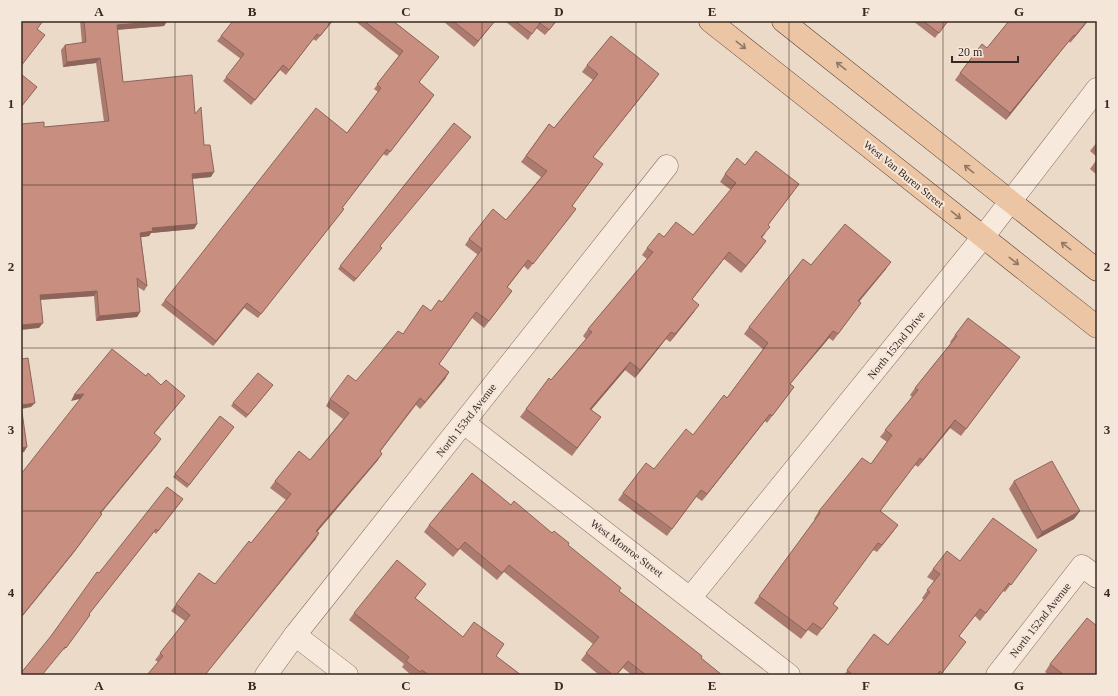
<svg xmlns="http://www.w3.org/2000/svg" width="1118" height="696" font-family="Georgia,serif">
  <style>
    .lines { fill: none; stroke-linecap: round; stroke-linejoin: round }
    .street-casing { stroke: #886b5f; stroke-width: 23 }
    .primary-casing { stroke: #563b32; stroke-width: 23 }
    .street { stroke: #f7e9dc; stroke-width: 22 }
    .primary { stroke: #ecc6a4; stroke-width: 22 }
    .wall { fill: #ac7b6f }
    .shaded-wall { fill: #8c645a }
    .building { fill: #c88f81; stroke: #8c645a }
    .oneway { stroke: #927762 }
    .grid { fill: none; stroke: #392821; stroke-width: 1; stroke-opacity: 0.55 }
    .labels { text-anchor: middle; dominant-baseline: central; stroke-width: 4; stroke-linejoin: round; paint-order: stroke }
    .street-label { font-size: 11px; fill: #392821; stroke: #f4e6d8 }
    .neatline { fill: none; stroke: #392821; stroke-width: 1.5 }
    .grid-label { font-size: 13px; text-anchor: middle; font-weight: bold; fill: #392821 }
  </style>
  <rect width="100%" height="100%" fill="#ecdac9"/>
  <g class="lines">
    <defs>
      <g id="street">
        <polyline points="464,423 789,675"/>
        <polyline points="691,597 983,237 1097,89"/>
        <polyline points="295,635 347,675"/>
        <polyline points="266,675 295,635 667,166"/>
        <polyline points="997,675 1082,566 1097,577"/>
      </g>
      <g id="primary">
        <polyline points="710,21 1097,327"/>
        <polyline points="783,21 1097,270"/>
      </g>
    </defs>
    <use href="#street" class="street-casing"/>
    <use href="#primary" class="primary-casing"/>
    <use href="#street" class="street"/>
    <use href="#primary" class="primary"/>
  </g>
  <g class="wall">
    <polygon points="80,21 167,21 164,26 117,30 123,82 195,114 204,145 211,177 192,179 197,224 194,229 151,233 149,236 141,237 147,286 144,291 138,287 140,312 137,317 96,321 94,296 40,300 39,328 44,127 104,122 96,63 63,67 61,50 65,45 82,43"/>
    <polygon points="333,21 316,41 313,39 286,75 280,70 251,105 223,81 241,59 217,41 221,36"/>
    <polygon points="355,21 393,21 439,57 419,82 431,100 387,156 383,154 342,208 344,209 340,214 258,318 244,308 213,346 161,305 165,300 347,133 378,92 374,89 399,56"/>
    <polygon points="443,21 495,21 474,47"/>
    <polygon points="505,21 557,21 545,35 536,28 528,40"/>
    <polygon points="913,21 948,21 935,38"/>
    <polygon points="1009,21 1088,21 1070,43 1069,41 1006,120 955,80 960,73 987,48"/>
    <polygon points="587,65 654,81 593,157 572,206 571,216 528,270 524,266 507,288 512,291 484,328 472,318 439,364 449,372 445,379 420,409 416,405 380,452 378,460 317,531 319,533 315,540 158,662 155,660 185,621 171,611 199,573 215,584 251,543 286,500 270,488 275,481 310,460 343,419 326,406 330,399 356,381 403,334 442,302 478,255 465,245 469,239 506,220 541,177 521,162 549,124 554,128 593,80 582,72"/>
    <polygon points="454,123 380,246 380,250 354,282 338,269"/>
    <polygon points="1097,142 1097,157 1090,151"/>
    <polygon points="1097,159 1097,175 1090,169"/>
    <polygon points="745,165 794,191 768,225 765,234 762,238 766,241 761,248 741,273 724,259 692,299 694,312 670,342 666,339 635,378 625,370 591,410 601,417 572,456 520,417 526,409 551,380 586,339 583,336 588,329 647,259 642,255 647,248 664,237 693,235 731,190 720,182 725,174"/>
    <polygon points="811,265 886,269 859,301 861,303 833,341 829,338 790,384 794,387 767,423 765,421 702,501 696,497 667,536 618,500 623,493 654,469 693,435 727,398 763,349 744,334 749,327"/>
    <polygon points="955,335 1015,364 961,436 950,428 918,467 915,465 880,511 898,525 877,552 873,550 833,604 838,608 817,636 808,630 801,639 754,603 815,520 814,519 819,511 871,464 887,442 880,437 912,397 910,395 915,388 951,343 950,342"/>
    <polygon points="273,385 246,418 231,406 233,403"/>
    <polygon points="220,416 234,427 187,488 173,477"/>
    <polygon points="1014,481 1080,511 1074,519 1037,539 1009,489"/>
    <polygon points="183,499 156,534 154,532 89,614 90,615 64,650 63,649 51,636 99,573"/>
    <polygon points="511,505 552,533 568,545 619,591 722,675 632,675 623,668 617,675 599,675 581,660 593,644 504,572 497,580 460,549 453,557 424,532 429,525"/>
    <polygon points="1031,558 1005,592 1003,591 980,621 975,616 959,636 966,642 940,675 844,675 874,634 888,645 924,600 922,598 934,581 927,577 933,569 960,561"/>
    <polygon points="426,584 415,598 463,637 496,656 521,675 411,675 402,667 404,664 349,620 354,613"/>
    <polygon points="1050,664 1097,675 1049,675 1045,672"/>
  </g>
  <g class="shaded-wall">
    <polygon points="167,21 164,26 113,30 117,25"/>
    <polygon points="495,21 474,47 478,41"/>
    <polygon points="1087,21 1088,21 1070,43 1075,36"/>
    <polygon points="1074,35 1069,41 1006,120 1010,113"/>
    <polygon points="100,58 96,63 63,67 67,62"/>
    <polygon points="283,65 280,70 251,105"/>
    <polygon points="659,74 654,81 588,163 593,157"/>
    <polygon points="214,172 211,177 188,179 192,174"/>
    <polygon points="197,224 194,229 151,233 149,236 137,238 140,233 152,228"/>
    <polygon points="766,241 761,248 741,273 746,266"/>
    <polygon points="729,252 724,259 687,306 692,299"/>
    <polygon points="891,262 886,269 854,308 858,301"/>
    <polygon points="97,291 94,296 36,300 40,295"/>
    <polygon points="247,303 244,308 213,346 216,341"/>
    <polygon points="699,305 694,312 670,342 675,334"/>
    <polygon points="140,312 137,317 96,321 99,316"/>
    <polygon points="43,323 39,328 21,330 21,325"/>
    <polygon points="833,331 829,338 785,390 790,384"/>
    <polygon points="671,332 666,339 635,378 640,370"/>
    <polygon points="630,362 625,370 585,417 590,409"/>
    <polygon points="449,372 445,379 420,409 425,402"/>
    <polygon points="84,394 80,399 71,401 74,395"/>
    <polygon points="185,396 181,401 150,439 154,433"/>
    <polygon points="35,403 31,407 21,409 21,405"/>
    <polygon points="770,414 765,421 702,501 707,494"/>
    <polygon points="955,420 950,428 918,467 923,460"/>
    <polygon points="161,439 157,445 97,518 100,513"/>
    <polygon points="27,447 24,452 21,453 21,448"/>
    <polygon points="382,454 378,460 312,538 316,531"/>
    <polygon points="1080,511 1074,519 1037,539 1042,532"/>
    <polygon points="102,514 72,555 21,618 21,617"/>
    <polygon points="898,525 893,532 877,552 882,545"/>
    <polygon points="319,533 315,540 205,675"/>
  </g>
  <g class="building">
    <polygon points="21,21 43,21 37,29 45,35 21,66"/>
    <polygon points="84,21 165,21 117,25 123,82 192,75 195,114 201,107 204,145 210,145 214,172 192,174 197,224 152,228 153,231 140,233 147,286 137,278 140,312 99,316 97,291 40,295 43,323 21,325 21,124 44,122 44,127 109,121 100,58 67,62 65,45 86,42"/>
    <polygon points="233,21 332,21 320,36 317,34 289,70 283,65 255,100 226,77 244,54 221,36"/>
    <polygon points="364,21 393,21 439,57 419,82 434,95 390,152 387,149 342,208 344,209 261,314 247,303 216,341 165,300 316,108 347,133 381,88 377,84 403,51"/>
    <polygon points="453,21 495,21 478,41"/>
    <polygon points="515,21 556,21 549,30 540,23 532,34"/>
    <polygon points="923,21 948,21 939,33"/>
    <polygon points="1009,21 1087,21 1075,36 1074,35 1010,113 960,73 982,44 987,48"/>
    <polygon points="611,36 659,74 593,157 603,164 572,206 576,209 533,264 528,260 507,287 512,291 489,321 476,312 439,364 449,372 425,402 420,398 380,451 382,454 316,531 319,533 205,675 147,675 163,656 160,653 190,615 176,604 199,573 215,584 249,541 251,543 291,494 275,481 299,451 310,460 349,413 330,399 348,375 356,381 398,331 403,334 423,305 431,311 439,300 442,302 482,249 469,239 493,209 506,220 547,171 526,156 549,124 554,128 598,74 587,65"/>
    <polygon points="21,74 37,87 21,107"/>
    <polygon points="454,123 471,137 380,246 382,248 356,279 340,266"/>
    <polygon points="756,151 799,184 768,225 770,227 761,237 766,241 746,266 729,252 692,299 699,305 675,334 671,332 640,370 630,362 590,409 601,417 577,448 526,409 549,378 551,380 592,332 588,329 653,252 647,248 659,233 664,237 676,222 693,235 736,183 725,174 737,158 745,165"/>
    <polygon points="845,224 891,262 858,301 861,303 838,334 833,331 790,384 794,387 772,416 770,414 707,494 701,490 672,529 623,493 646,463 654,469 686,429 693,435 724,395 727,398 768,343 749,327 803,259 811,265"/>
    <polygon points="968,318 1020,357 966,429 955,420 923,460 920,458 880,511 898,525 882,545 878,543 833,604 838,608 822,629 813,623 806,631 759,596 820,513 819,511 862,458 871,464 892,435 885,430 918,390 915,388 957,336 955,335"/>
    <polygon points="112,349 146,376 148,373 161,385 166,380 185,396 154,433 161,439 100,513 102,514 76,549 21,617 21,474 84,394 74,395"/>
    <polygon points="28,358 35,403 21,405 27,447 21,448 21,359"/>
    <polygon points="258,373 273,385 248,415 233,403"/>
    <polygon points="220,416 234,427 189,485 175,474"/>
    <polygon points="1052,461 1080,511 1042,532 1014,481"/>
    <polygon points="472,473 511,505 514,501 552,533 554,531 569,543 568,545 621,588 619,591 702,656 701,658 722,675 646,675 628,661 616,675 613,675 586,653 599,637 509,565 502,573 465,542 458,550 429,525"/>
    <polygon points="167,487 183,499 158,531 156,529 89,614 90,615 66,648 65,647 42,675 21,675 21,673 51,636 97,572 99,573"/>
    <polygon points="993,518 1037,550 1011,585 1009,583 986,613 980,609 959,636 966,642 942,673 940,671 936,675 853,675 847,670 874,634 888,645 930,592 927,590 940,574 933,569 947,551 960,561"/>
    <polygon points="397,560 426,584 415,598 463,637 474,622 504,644 496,656 521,675 429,675 422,670 420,672 406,661 409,657 354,613"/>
    <polygon points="1087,618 1097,626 1097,675 1064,675 1050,664"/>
  </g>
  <defs><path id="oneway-shaft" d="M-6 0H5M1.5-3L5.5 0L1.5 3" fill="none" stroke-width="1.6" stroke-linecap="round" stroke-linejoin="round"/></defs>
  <g class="oneway">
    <use href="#oneway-shaft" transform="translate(741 45) rotate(38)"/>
    <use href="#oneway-shaft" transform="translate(841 66) rotate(-142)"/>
    <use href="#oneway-shaft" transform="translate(969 169) rotate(-141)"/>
    <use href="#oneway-shaft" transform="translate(956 215) rotate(39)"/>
    <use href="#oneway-shaft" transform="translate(1066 246) rotate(-142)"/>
    <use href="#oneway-shaft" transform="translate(1014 261) rotate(38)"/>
  </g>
  <path class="grid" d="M175,21V675M329,21V675M482,21V675M636,21V675M789,21V675M943,21V675M21,185H1097M21,348H1097M21,511H1097"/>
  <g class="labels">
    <g class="street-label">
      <text transform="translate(904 174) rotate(39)">West Van Buren Street</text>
      <text transform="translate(896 345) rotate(-51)">North 152nd Drive</text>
      <text transform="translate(466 420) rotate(-52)">North 153rd Avenue</text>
      <text transform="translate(627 548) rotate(37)">West Monroe Street</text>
      <text transform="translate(1040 620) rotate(-52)">North 152nd Avenue</text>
    </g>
  </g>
  <rect width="1118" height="696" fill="none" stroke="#f4e6d8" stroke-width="44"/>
  <path d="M952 56v6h66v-6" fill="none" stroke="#392821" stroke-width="2"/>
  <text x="958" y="56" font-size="12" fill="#392821" stroke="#f4e6d8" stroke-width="3" paint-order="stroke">20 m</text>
  <rect x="22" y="22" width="1074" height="652" class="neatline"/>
  <g class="grid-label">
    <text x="99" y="16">A</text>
    <text x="252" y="16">B</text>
    <text x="406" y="16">C</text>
    <text x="559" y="16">D</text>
    <text x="712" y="16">E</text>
    <text x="866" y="16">F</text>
    <text x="1019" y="16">G</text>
    <text x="11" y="108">1</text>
    <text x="1107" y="108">1</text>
    <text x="11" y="271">2</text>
    <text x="1107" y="271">2</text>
    <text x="11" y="434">3</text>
    <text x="1107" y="434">3</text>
    <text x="11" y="597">4</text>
    <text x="1107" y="597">4</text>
    <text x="99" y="690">A</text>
    <text x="252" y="690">B</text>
    <text x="406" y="690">C</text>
    <text x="559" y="690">D</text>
    <text x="712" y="690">E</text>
    <text x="866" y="690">F</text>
    <text x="1019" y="690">G</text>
  </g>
</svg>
